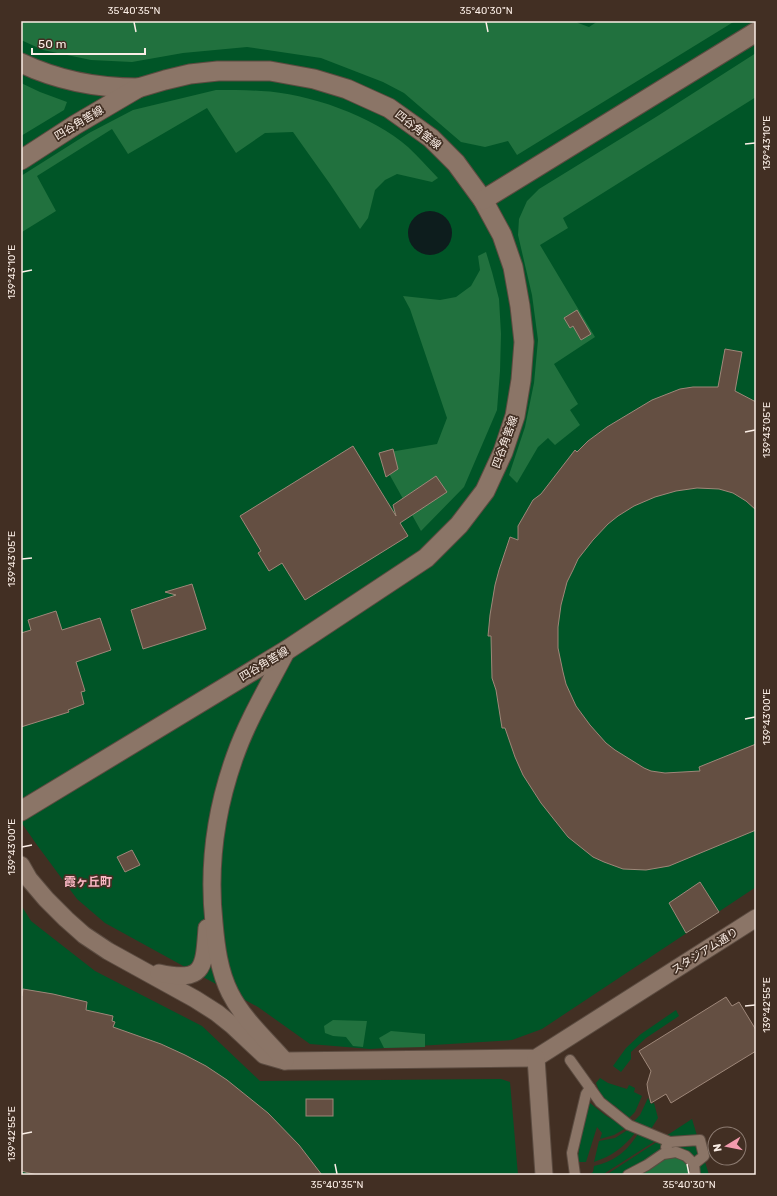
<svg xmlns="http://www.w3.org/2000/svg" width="777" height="1196" font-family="Rubik,'Noto Sans JP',sans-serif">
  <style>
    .green { fill: #005527 }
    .forest { fill: #21713e }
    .water { fill: #0d1d1d }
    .building { fill: #644f42; stroke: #9e8779 }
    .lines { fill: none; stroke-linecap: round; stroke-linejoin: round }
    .pedestrian-casing { stroke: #5b4b40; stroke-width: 12 }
    .tertiary-casing { stroke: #5b4b40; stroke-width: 19 }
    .secondary-casing { stroke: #5b4b40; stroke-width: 21 }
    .pedestrian { stroke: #8b7567; stroke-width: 10 }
    .tertiary { stroke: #8b7567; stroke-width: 17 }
    .secondary { stroke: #8b7567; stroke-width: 19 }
    .ticks { fill: none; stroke: #fbeee6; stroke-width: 1.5 }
    .labels { text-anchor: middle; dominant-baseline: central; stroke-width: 3.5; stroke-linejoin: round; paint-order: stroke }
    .street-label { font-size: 11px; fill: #fbeee6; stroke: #422f23 }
    .neighbourhood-label { font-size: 12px; font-weight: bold; fill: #fab7c4; stroke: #422f23 }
    .neatline { fill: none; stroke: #fbeee6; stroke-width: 1.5 }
    .ticks-label { font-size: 10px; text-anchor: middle; fill: #fbeee6 }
  </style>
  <rect width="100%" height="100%" fill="#422f23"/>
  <g class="green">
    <polygon points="21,21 756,21 756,887 542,1029 512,1040 370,1049 310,1044 258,1007 105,923 77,899 37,845 21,822"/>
    <polygon points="21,905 31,921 95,971 202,1026 260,1081 501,1079 510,1082 518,1175 21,1175"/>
    <polygon points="676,1010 679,1016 646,1038 631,1052 631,1059 621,1072 613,1066 626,1048 641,1034"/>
    <polygon points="600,1078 608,1083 627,1089 629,1085 635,1088 634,1092 642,1096 635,1112 629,1118 614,1105 612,1109 601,1096 596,1083"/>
    <polygon points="648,1098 651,1104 654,1103 658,1118 651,1129 646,1129 633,1122 640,1115"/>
    <polygon points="590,1103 605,1115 626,1128 614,1135 600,1139 602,1133 597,1127 586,1162 577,1162 586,1110"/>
    <polygon points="692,1119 709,1175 606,1175"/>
    <path d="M629,1129L635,1133C624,1147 612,1156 594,1162L599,1141L615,1138Z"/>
    <path d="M638,1134L660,1138L602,1175H589L593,1172L594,1166C615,1161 626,1152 638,1134Z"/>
  </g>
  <g class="forest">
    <polygon points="21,21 576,21 578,23 589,27 598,21 735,21 517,155 508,141 485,147 461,142 404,93 383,82 321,58 247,47 183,53 132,62 91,60 43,50 21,40"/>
    <polygon points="756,53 756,97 563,218 568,228 540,245 595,337 554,364 578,404 570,410 580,425 555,445 548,438 538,447 517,483 509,475 525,427 534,383 538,340 532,295 518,235 519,219 527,201 539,189 656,117"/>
    <polygon points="21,83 40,92 67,102 64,110 21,136"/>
    <path d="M216,90C231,90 246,90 261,91C308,93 373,116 408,147C419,157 428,168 438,178L432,182L397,174L385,180L375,190L368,218L360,229L330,184L293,132L265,133L236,153L207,108L128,154L112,129L37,176L56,211L22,232L21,176L89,133L133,110Z"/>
    <polygon points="486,252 492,272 499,299 501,334 500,371 497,410 464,487 421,531 378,454 437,444 447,418 410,309 403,296 440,300 456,297 471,286 480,270 478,256"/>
    <polygon points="333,1020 367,1021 363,1047 353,1046 346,1037 333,1036 325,1033 324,1026"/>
    <polygon points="391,1031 425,1034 425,1047 384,1048 379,1038"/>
    <polygon points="668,1156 680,1156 690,1164 692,1175 635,1175"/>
  </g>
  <circle class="water" cx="430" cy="233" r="22"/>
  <g class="building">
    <polygon points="577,310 591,334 581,340 573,326 570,328 564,318"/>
    <polygon points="725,349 742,352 735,391 756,402 756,510 746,501 733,493 719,489 697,488 676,491 655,497 634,506 618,516 608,524 593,540 578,559 573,570 567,582 561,605 558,627 558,648 563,672 566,684 576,706 590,725 606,743 615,750 644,768 651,771 665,773 700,771 699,767 756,744 756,830 669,866 646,870 623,869 604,862 593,857 568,837 541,803 523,775 515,757 505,728 502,728 496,690 492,678 491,636 488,636 490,615 495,585 499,570 510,537 518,540 518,526 533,500 541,494 575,450 577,452 588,441 607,427 652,400 680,389 693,387 718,387"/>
    <polygon points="353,446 396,516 393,505 436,476 447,492 400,523 408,536 305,600 282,563 269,571 258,553 261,551 240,516"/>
    <polygon points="393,449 398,469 386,477 379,453"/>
    <polygon points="192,584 206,629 143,649 131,610 176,595 165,592"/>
    <polygon points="56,611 62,630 100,618 111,650 76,662 85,691 81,692 84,704 68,710 69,712 21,727 21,633 31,630 28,620"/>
    <polygon points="132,850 140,865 125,872 117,857"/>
    <polygon points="700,882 719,912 686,933 669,903"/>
    <polygon points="23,989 53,994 87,1002 86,1010 113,1016 112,1021 115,1022 113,1027 161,1044 185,1055 206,1066 227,1080 268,1113 299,1145 322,1175 37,1175 21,1171 21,996 22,996"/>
    <polygon points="726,997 732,1006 739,1002 756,1030 756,1051 671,1103 666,1094 651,1103 648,1091 647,1084 651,1071 639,1051"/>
    <rect x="306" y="1099" width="27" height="17"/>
  </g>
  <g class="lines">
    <defs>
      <g id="pedestrian">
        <polyline points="570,1060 600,1102 629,1125 670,1142"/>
        <polyline points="666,1147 670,1142 700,1140 704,1156 694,1164"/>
        <polyline points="575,1175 572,1153 586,1094 590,1088"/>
        <polyline points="628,1175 647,1165 663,1154 676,1152 686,1156 694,1164 695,1175"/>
      </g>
      <g id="tertiary">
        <polyline points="21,865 29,879 46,899 66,919 84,935 108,951 195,999 217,1013 232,1025 264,1055 285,1061 536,1058 756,918"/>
        <path d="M159,973C205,983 204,967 207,928"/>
        <polyline points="536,1058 544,1175"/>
        <path d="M285,1061C266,1039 243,1019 230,993C219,971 216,946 214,923C208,867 216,809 235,756C248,719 269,685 287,650"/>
      </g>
      <g id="secondary">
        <path d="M21,63C57,80 99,88 138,88"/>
        <polyline points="21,160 75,125 138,88 165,80 190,74 218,71 270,71 314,79 347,89 389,108 431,138 456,163 483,200 502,235 513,267 520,306 524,342 521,380 515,416 503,452 485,491 459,525 426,558 287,650 21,811"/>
        <polyline points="483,200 756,32"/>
      </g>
    </defs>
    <use href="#pedestrian" class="pedestrian-casing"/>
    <use href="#tertiary" class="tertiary-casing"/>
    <use href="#secondary" class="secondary-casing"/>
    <use href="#pedestrian" class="pedestrian"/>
    <use href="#tertiary" class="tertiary"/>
    <use href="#secondary" class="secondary"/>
  </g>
  <path class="ticks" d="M134,22L136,32M486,22L488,32M745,144L755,143M22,272L32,270M745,432L755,430M22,559L32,558M745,719L755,717M22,847L32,845M745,1006L755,1005M22,1134L32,1132M335,1164L337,1174M687,1164L689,1174"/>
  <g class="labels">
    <g class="street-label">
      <text transform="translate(79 123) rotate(-31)">四谷角筈線</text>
      <text transform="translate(418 130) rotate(38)">四谷角筈線</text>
      <text transform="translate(505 442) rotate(-70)">四谷角筈線</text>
      <text transform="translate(264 664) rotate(-31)">四谷角筈線</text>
      <text transform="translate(705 951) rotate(-32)">スタジアム通り</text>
    </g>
    <g class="neighbourhood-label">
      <text x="88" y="882">霞ヶ丘町</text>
    </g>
  </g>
  <rect width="777" height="1196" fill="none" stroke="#422f23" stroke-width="44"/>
  <g transform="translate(727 1146) rotate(260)"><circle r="19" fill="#422f23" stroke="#8c7b71"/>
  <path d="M0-3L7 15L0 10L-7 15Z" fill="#f29aad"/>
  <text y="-6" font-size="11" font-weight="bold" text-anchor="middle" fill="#fbeee6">N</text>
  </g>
  <path d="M32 48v6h113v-6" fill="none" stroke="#fbeee6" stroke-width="2"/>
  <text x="38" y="48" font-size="12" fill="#fbeee6" stroke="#422f23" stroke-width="3" paint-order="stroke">50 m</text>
  <rect x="22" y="22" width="733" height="1152" class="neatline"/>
  <g class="ticks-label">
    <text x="134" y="14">35°40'35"N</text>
    <text x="486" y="14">35°40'30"N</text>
    <text transform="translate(766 143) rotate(-90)" y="4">139°43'10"E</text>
    <text transform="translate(11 272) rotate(-90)" y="4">139°43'10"E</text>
    <text transform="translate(766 430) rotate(-90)" y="4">139°43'05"E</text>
    <text transform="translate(11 559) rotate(-90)" y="4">139°43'05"E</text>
    <text transform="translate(766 717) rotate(-90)" y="4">139°43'00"E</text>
    <text transform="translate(11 847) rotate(-90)" y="4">139°43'00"E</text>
    <text transform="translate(766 1005) rotate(-90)" y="4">139°42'55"E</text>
    <text transform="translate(11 1134) rotate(-90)" y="4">139°42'55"E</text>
    <text x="337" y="1188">35°40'35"N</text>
    <text x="689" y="1188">35°40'30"N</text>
  </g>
</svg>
